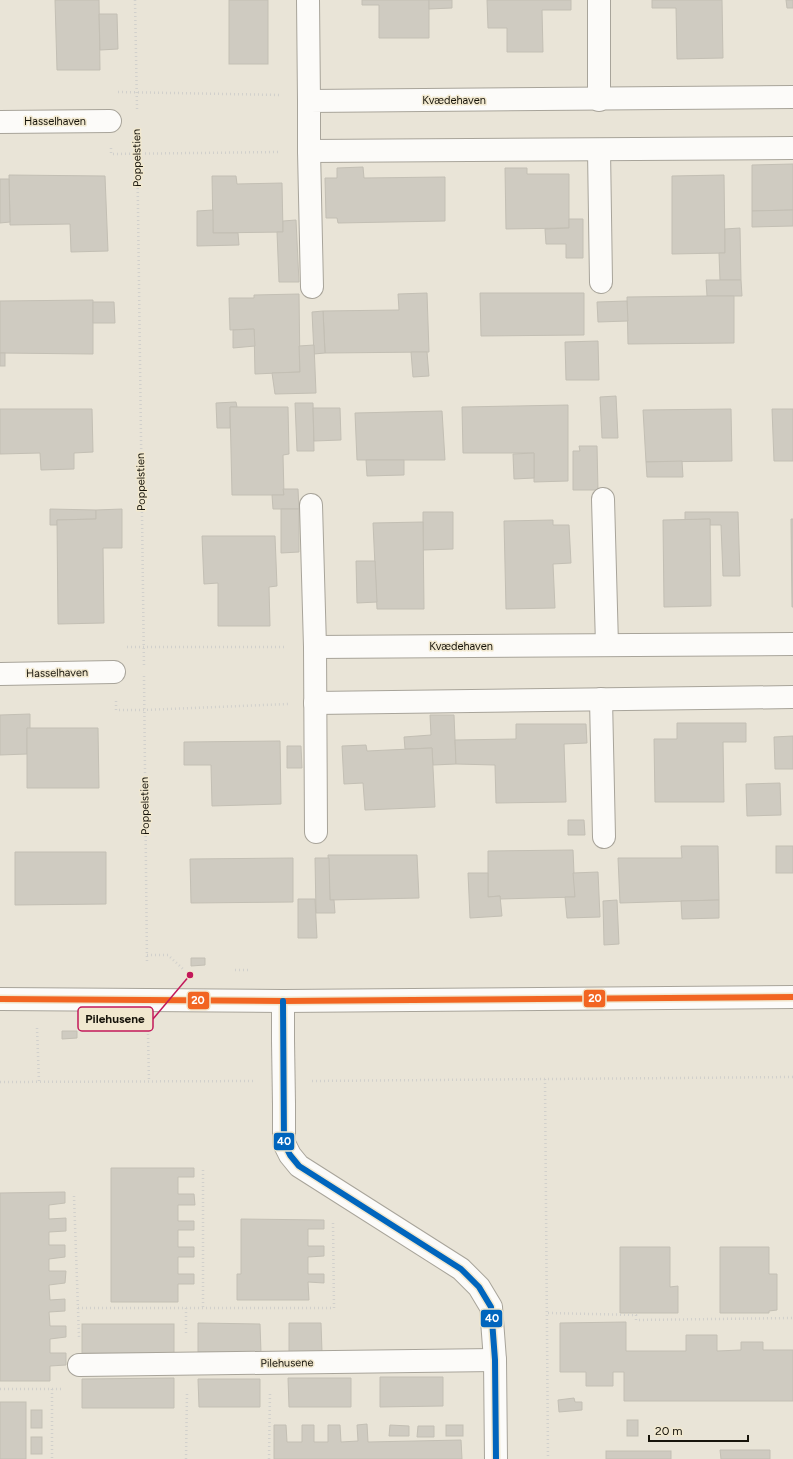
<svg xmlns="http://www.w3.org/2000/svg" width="793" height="1459" font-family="Figtree,sans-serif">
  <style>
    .building { fill: #cfcbc1; stroke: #c3bfb4 }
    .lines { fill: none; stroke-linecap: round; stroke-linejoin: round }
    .minor-casing { stroke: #a8a49a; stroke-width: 24 }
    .path { stroke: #d1d0cc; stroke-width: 2.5; stroke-dasharray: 1 3; stroke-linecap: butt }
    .minor { stroke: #fcfbf9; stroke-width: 22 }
    .minor-bridge-casing { stroke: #a8a49a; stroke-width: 24; stroke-linecap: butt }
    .minor-bridge { stroke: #fcfbf9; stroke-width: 22 }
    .bus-1-casing { stroke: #f1e8cf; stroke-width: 9 }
    .bus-2-casing { stroke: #f1e8cf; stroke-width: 9 }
    .bus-1 { stroke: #f26522; stroke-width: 6 }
    .bus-2 { stroke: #0065bd; stroke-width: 6 }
    .labels { text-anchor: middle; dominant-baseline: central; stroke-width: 3; stroke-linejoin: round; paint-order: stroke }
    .street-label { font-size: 11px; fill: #17140b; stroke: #f1e8cf }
    .leader { fill: none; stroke: #c2185b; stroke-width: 1.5 }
    .callout-dot { fill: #c2185b; stroke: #f1e8cf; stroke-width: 1.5 }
    .callout { fill: #f1e8cf; stroke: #c2185b; stroke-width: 1.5 }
    .callout-label { font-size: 12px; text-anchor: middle; font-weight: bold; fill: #17140b }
    .line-badge { stroke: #f1e8cf; stroke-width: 1.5 }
    .badge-label { font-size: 11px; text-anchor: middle; font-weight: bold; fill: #fff }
  </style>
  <rect width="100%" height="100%" fill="#e9e4d7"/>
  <g class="building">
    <polygon points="55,0 99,0 100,70 57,70"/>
    <rect x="229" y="0" width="39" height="64"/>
    <polygon points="362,0 429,0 429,38 379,38 379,5 362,5"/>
    <polygon points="429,0 452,0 452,8 429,9"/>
    <polygon points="487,0 571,0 571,10 542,10 543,52 507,52 507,28 488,28"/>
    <polygon points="652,0 722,0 723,58 677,59 676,8 652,8"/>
    <polygon points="786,0 793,0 793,8 787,8"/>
    <polygon points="99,14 117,14 118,49 100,50"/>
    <polygon points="793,164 793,210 752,211 752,165"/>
    <polygon points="363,167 364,178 445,177 445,221 338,223 337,218 326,218 325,178 337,178 337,168"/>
    <polygon points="505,168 527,168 527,174 569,174 569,228 506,229"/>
    <polygon points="9,175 105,176 108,251 71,252 70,224 10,225"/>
    <polygon points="724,175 725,253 672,254 672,176"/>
    <polygon points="212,176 236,176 237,184 282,183 283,232 213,233"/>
    <polygon points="0,179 9,179 10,222 0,223"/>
    <polygon points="213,210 213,233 238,233 239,245 197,246 197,211"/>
    <polygon points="793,210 793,226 752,227 752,211"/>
    <polygon points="569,219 583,219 583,258 566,258 566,244 546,244 545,229 569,228"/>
    <polygon points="296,220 299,282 279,282 277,232 283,232 283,221"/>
    <polygon points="740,228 741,280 720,280 719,253 725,253 725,229"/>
    <polygon points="706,280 741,280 742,296 707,296"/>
    <polygon points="427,293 429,352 325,353 323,311 399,310 398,294"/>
    <polygon points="480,293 584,293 584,335 481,336"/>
    <polygon points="299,294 300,372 255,374 254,329 230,330 229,298 254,298 254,295"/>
    <polygon points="707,296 734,296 734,343 628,344 627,297"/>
    <polygon points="93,300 93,354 0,353 0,301"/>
    <polygon points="627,301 628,321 598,322 597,302"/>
    <polygon points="93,302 114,302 115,323 93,323"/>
    <polygon points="323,311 325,353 314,354 312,312"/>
    <polygon points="254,329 255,346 233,348 233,330"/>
    <polygon points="598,341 599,380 566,380 565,342"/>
    <polygon points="314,345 316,393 275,394 272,373 300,372 299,346"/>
    <polygon points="411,352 427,352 429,376 413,377"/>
    <rect x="0" y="353" width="5" height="13"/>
    <polygon points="616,396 618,438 602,438 600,397"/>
    <polygon points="236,402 237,407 230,407 230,428 217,428 216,403"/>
    <polygon points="295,403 313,403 314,451 297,451"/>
    <polygon points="568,405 568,481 534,482 534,453 463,453 462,407"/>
    <polygon points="230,407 288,407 289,454 283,455 284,495 232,495"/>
    <polygon points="313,408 340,408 341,440 314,441"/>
    <polygon points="0,409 92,409 93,452 74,453 74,469 41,470 40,453 0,454"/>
    <polygon points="731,409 732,461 646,462 643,410"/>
    <polygon points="772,409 793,409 793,461 774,461"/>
    <polygon points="442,411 445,460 357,460 355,413"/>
    <polygon points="579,446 597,446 598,490 573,490 573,451 580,451"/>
    <polygon points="534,453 534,478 514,479 513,454"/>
    <polygon points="366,460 404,460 404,475 367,476"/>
    <polygon points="682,461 683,477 647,477 646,462"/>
    <polygon points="283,489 298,489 299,509 273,509 272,495 284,495"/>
    <polygon points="50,509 96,510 96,519 57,520 57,525 50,525"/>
    <polygon points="122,509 122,548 103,548 104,623 58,624 57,520 96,519 96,510"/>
    <polygon points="281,509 299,509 299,552 281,553"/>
    <polygon points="423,512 453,512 453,549 423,550"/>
    <polygon points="685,512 738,512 740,576 723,576 721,525 710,525 710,519 685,520"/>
    <polygon points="710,519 711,606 664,607 663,520"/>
    <polygon points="791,519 793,519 793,607 792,607"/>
    <polygon points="553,520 553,525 569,525 571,563 553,564 555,608 506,609 504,521"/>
    <polygon points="423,522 424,609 377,609 373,523"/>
    <polygon points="202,536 275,536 277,586 269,587 270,626 218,626 218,583 204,584"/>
    <polygon points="356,561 375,561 377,602 357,603"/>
    <polygon points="30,714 30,729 27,728 27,754 0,755 0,715"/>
    <polygon points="430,715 454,715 456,764 433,765 432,748 405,749 404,737 431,735"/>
    <polygon points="677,723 746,723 746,742 723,742 724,802 655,802 654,739 677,739"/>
    <polygon points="516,724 586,724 587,743 564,744 566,802 496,803 495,765 456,764 455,740 516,739"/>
    <polygon points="27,728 98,728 99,788 27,788"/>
    <polygon points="793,736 793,769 775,769 774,737"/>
    <polygon points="280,741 281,804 212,806 211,765 184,765 184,742"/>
    <polygon points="366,745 367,751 432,748 435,807 365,810 363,783 344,784 342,746"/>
    <polygon points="287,746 301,746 302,768 287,768"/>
    <polygon points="780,783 781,815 747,816 746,784"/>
    <polygon points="568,820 584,820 585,835 568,835"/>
    <polygon points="681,846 718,846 719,900 620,903 618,858 682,858"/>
    <rect x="776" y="846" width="17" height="27"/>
    <polygon points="573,850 575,897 500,899 500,896 488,897 488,851"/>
    <polygon points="15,852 106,852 106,904 15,905"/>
    <polygon points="328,855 417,855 419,898 330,900"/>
    <polygon points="293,858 293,902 191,903 190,859"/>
    <polygon points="315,858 329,858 330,900 334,900 335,913 316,913"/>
    <polygon points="598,872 600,917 567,918 565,897 575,897 573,873"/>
    <polygon points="468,873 488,873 488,897 500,896 502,916 470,918"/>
    <polygon points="298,899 315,899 317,938 298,938"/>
    <polygon points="617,900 619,944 604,945 603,901"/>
    <polygon points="719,900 719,918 682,919 681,901"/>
    <polygon points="191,958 205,958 205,965 191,966"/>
    <polygon points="62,1031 77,1031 77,1038 62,1039"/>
    <polygon points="111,1168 194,1168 194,1177 178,1177 178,1194 194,1194 195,1205 178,1205 178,1221 194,1221 194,1230 178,1230 178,1247 194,1247 194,1257 178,1257 178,1274 194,1274 194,1284 178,1284 178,1302 111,1302"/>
    <polygon points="65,1192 65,1203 49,1205 49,1219 66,1218 66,1231 49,1232 49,1245 65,1245 65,1257 49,1259 49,1271 66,1271 65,1283 49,1285 50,1300 65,1299 65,1311 49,1312 50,1326 66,1326 66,1337 50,1339 50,1353 66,1353 66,1365 50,1366 50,1381 0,1381 0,1193"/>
    <polygon points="241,1219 324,1220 324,1229 308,1229 308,1246 324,1246 324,1256 308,1257 308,1274 324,1274 324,1283 308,1282 309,1300 237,1300 237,1274 241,1274"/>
    <polygon points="620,1247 670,1247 670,1287 678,1286 678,1313 620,1313"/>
    <polygon points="720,1247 769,1247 769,1274 777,1274 777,1310 769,1311 769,1313 720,1313"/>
    <polygon points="626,1322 626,1351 686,1351 686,1335 717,1335 717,1351 741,1350 741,1342 763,1342 763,1350 793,1350 793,1401 624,1401 624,1372 613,1372 613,1386 586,1386 586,1372 560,1372 560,1323"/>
    <polygon points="198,1323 260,1324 261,1353 198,1352"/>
    <polygon points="289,1323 321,1323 322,1352 289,1352"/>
    <rect x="82" y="1324" width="92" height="29"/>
    <polygon points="380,1377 443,1377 443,1406 380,1407"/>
    <polygon points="174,1378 174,1408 82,1408 82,1379"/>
    <polygon points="288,1378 351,1378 351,1407 289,1407"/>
    <polygon points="198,1379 260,1379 260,1407 199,1407"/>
    <polygon points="574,1398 575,1402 582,1402 582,1410 559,1412 558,1400"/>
    <rect x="0" y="1402" width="26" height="57"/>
    <rect x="31" y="1410" width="11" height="18"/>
    <rect x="627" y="1420" width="11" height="16"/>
    <polygon points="367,1424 368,1442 461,1440 462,1459 274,1459 274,1425 286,1425 287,1442 302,1442 302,1425 314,1425 314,1442 328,1442 328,1425 340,1425 341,1442 358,1441 357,1425"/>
    <polygon points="390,1425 409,1426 409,1436 389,1436"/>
    <rect x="446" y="1425" width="17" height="11"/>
    <polygon points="418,1426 434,1426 434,1437 417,1437"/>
    <rect x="31" y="1437" width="11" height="17"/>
    <polygon points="720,1450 770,1450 770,1459 721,1459"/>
    <rect x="606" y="1451" width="65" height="8"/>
  </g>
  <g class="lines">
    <defs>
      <g id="minor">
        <polyline points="308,0 309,101"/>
        <polyline points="599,0 599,100"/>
        <polyline points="793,97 309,101 309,151 793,148"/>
        <polyline points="0,122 110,121"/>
        <polyline points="599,150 601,282"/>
        <polyline points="309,151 312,287"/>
        <polyline points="603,499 607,645"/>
        <polyline points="311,505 315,647 316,832"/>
        <polyline points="315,647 793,644"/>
        <polyline points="0,674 114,672"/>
        <polyline points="601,699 604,837"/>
        <polyline points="315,703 793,697"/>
        <polyline points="0,999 283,1001 793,997"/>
        <polyline points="283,1001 283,1041"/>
        <polyline points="284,1104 284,1143 290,1155 299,1166 461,1269 479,1287 491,1307 495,1360 496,1459"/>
        <polyline points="79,1365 495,1360"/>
      </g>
    </defs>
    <use href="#minor" class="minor-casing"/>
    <g class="path">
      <polyline points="135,0 137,109"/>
      <polyline points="118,92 281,95"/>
      <polyline points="137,132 144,667"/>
      <polyline points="111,148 111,154 280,152"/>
      <polyline points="127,647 286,647"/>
      <polyline points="144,676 147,964"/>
      <polyline points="116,701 116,710 144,710 288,704"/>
      <polyline points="147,955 168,955 184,970"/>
      <polyline points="235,970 248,970"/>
      <polyline points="37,1028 39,1082"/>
      <polyline points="148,1034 149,1082"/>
      <polyline points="545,1079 548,1459"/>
      <polyline points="312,1081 793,1077"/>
      <polyline points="0,1082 255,1081"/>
      <polyline points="74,1196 79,1337"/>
      <polyline points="203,1307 203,1170"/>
      <polyline points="78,1308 334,1308 333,1222"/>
      <polyline points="186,1308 186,1335"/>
      <polyline points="548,1313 636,1315 636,1320 793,1318"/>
      <polyline points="0,1389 63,1389"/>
      <polyline points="52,1389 52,1459"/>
      <polyline points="186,1459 187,1392"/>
      <polyline points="269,1459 270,1392"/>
    </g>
    <use href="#minor" class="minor"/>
    <defs>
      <polyline id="minor-bridge" points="283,1041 284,1104"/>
    </defs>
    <use href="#minor-bridge" class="minor-bridge-casing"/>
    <use href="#minor-bridge" class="minor-bridge"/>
    <defs>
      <polyline id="bus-1" points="0,999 283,1001 793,997"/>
      <polyline id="bus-2" points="283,1001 284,1143 290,1155 299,1166 461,1269 479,1287 491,1307 495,1360 496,1459"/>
    </defs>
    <use href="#bus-1" class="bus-1-casing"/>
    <use href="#bus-2" class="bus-2-casing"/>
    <use href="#bus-1" class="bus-1"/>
    <use href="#bus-2" class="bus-2"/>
  </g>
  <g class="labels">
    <g class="street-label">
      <text x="454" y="100">Kvædehaven</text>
      <text x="55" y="121">Hasselhaven</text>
      <text transform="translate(137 158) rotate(-91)">Poppelstien</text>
      <text transform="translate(141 482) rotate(-91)">Poppelstien</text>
      <text x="461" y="646">Kvædehaven</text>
      <text transform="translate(57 673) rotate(-1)">Hasselhaven</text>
      <text transform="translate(145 806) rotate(-91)">Poppelstien</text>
      <text transform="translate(287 1363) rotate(-1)">Pilehusene</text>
    </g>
  </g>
  <path class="leader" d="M190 975L153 1019"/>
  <circle class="callout-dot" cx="190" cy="975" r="4"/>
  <rect class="callout" x="78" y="1007" width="75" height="24" rx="4"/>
  <g class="callout-label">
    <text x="115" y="1023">Pilehusene</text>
  </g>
  <g class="line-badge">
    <rect x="583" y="989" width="23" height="19" rx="4" fill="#f26522"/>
    <rect x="187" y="991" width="23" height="19" rx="4" fill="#f26522"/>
    <rect x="273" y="1132" width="22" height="19" rx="4" fill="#0065bd"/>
    <rect x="480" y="1309" width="23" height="19" rx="4" fill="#0065bd"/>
  </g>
  <g class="badge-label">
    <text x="595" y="1002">20</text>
    <text x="198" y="1004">20</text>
    <text x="284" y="1145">40</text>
    <text x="492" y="1322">40</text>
  </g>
  <path d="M649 1435v6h99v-6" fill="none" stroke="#17140b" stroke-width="2"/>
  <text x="655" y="1435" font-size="12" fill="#17140b" stroke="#f1e8cf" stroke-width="3" paint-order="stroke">20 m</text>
</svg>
